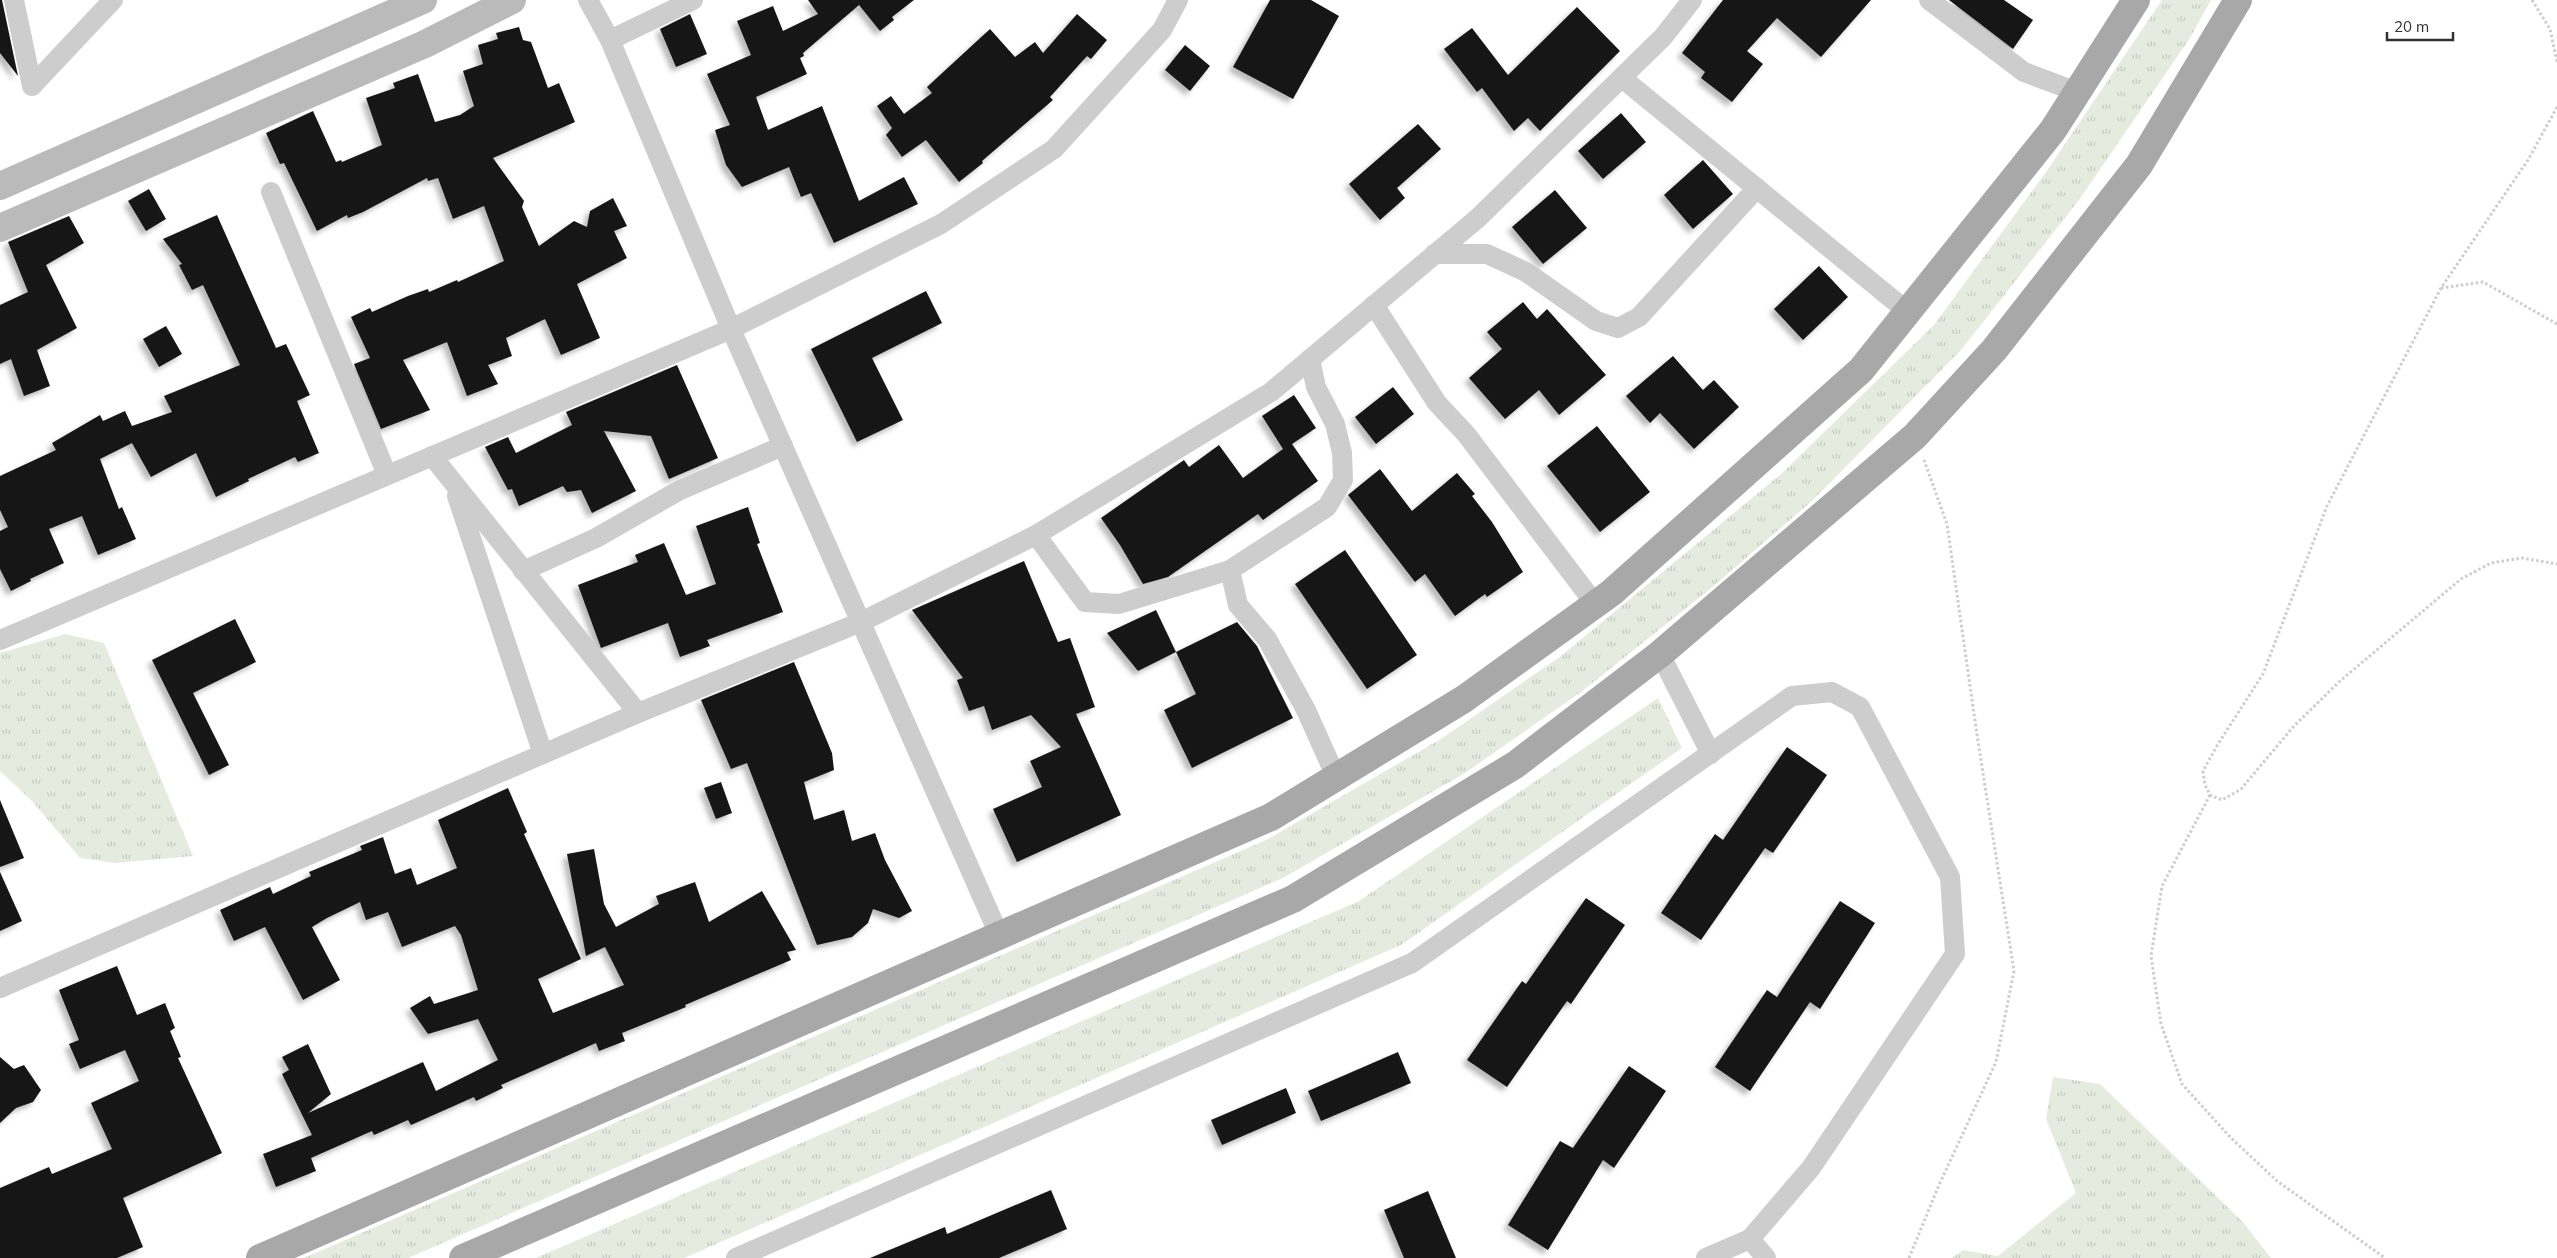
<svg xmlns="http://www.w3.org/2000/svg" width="2557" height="1258" font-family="Mulish,sans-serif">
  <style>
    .grass { fill: url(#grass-tufts) }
    .building { fill: #171717; filter: url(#shadow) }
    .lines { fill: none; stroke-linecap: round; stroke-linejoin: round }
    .path { stroke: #cdcdcd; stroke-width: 3; stroke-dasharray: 2.5 2.5; stroke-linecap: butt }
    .street { stroke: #cdcdcd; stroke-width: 20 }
    .secondary { stroke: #bababa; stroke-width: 28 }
    .primary { stroke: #a8a8a8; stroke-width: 28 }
  </style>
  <defs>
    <pattern id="grass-tufts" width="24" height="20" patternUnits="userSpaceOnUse" patternTransform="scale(1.25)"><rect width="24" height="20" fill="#e5ecdf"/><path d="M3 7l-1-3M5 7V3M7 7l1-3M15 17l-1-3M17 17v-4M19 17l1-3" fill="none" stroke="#c5cbc0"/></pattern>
    <filter id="shadow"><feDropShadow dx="-4.5" dy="4.5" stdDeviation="2.5" flood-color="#0004"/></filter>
  </defs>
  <rect width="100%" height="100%" fill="#fff"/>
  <g class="grass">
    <polygon points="2162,0 2211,0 2190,38 2079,200 1961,350 1812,501 1710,589 1581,692 1465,773 1283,878 408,1258 304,1258 1266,840 1441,739 1561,656 1781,474 1934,325 2046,172"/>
    <polygon points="65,634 104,643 193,856 116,863 80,858 32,801 0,771 0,653"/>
    <polygon points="1658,698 1682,748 1401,945 684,1258 536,1258 1359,901"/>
    <polygon points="2053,1077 2100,1084 2242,1221 2271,1258 1952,1258 1963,1250 1998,1256 2076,1193 2046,1119"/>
  </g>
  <g class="building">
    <polygon points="0,0 2,0 18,76 0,53"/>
    <polygon points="808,0 914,0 892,17 894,20 880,31 859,5 803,53 804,56 800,58 807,74 756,97 768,130 822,106 859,201 904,177 918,204 834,243 811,193 801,197 789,167 742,187 726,165 715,130 730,125 707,74 751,55 737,21 773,6 783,31 818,14"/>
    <polygon points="1270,0 1311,0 1339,16 1293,99 1233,67"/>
    <polygon points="1723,0 1871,0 1821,57 1777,18 1747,51 1763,64 1732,102 1701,78 1705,72 1682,53"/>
    <polygon points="1949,0 2004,0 2033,20 2013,49"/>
    <polygon points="1577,7 1620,51 1540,131 1528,118 1514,131 1482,88 1477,92 1444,49 1472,28 1508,75"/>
    <polygon points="690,14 707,54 676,67 660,29"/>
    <polygon points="1077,14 1107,40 1091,59 1087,56 1050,97 1053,100 982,161 983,163 959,182 926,140 902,157 886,135 892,128 877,106 891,96 904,114 932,93 927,87 990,29 1015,57 1035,42 1043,53"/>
    <polygon points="519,27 523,40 531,42 548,88 559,83 575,122 493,158 524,201 522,207 539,246 574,221 587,227 590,211 613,198 627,226 614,231 627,258 577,284 600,338 561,355 545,319 506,338 512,356 488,365 498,384 467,396 447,342 403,360 430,410 381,429 354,364 370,358 351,317 370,308 372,312 408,296 428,289 429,292 457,280 458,282 504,261 484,206 453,219 438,178 428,181 427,178 363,212 348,218 347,215 317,231 284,163 280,164 266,133 313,111 336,162 341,160 342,162 382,145 366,98 395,88 393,83 418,74 435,122 460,115 474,106 463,71 483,64 478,45 498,39 496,33"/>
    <polygon points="1185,45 1210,66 1190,91 1165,70"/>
    <polygon points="1621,113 1646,142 1603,179 1578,151"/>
    <polygon points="1418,124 1441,149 1397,188 1405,198 1380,220 1349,184"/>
    <polygon points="1703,160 1733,194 1693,229 1664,195"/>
    <polygon points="149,189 166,219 146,231 128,201"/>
    <polygon points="1555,190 1587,228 1543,264 1512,227"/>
    <polygon points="217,215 276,348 286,344 310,395 297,401 319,453 298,462 295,457 248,479 249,481 216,497 196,453 151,477 132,443 100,459 119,509 122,507 136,539 98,555 82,516 49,529 64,563 30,579 31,581 11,591 0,569 0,531 8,527 0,510 0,476 56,450 52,443 100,415 103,421 125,411 132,426 172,412 164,396 240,365 203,285 192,290 179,265 182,264 163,239"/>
    <polygon points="69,216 84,243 46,265 77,328 37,350 50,386 24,396 11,359 0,364 0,305 28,292 8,242"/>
    <polygon points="1819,266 1848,297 1803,340 1774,309"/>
    <polygon points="926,291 942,323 872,358 903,420 857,442 811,349"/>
    <polygon points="1523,302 1537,319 1547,309 1606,375 1559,415 1539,390 1505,419 1469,378 1502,349 1487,332"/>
    <polygon points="166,326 182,354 159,367 143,339"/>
    <polygon points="1673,356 1703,390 1714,380 1739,407 1694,449 1660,413 1650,423 1626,396"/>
    <polygon points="677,365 718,458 669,479 651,436 604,431 636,491 592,513 581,490 567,492 563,486 519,506 512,489 508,490 485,447 508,437 516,453 572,425 566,412"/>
    <polygon points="1393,387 1414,414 1376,444 1355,417"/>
    <polygon points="1294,395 1316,428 1292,444 1318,481 1263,520 1258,514 1168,577 1143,584 1120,545 1101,518 1184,460 1189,467 1219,445 1243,478 1283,449 1262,416"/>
    <polygon points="1597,426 1650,492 1600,532 1547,466"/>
    <polygon points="1380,469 1412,511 1457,473 1475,494 1472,496 1492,522 1523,572 1487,597 1485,594 1455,616 1425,574 1415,582 1348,495"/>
    <polygon points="748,507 760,543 757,544 783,612 707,640 710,646 680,657 668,623 601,648 578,585 638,562 635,555 664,543 686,595 716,584 696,526"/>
    <polygon points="1345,550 1417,655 1367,689 1295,584"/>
    <polygon points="1024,561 1058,642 1070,638 1095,707 1076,714 1121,815 1017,862 993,809 1042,787 1030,761 1061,747 1031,715 992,730 984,706 969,711 957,680 963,678 912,610"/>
    <polygon points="1156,610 1176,652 1138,671 1107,633"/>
    <polygon points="235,619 256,662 193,693 229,765 209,775 152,660"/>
    <polygon points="1237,622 1257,646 1293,718 1192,768 1164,710 1196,694 1176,652"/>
    <polygon points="794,662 832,753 834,770 804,782 814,820 844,810 852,841 875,833 885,860 912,911 899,918 873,909 868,923 852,937 817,945 747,763 731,769 701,700"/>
    <polygon points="1787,747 1827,775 1773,853 1765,848 1701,940 1661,913 1715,834 1723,840"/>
    <polygon points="721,782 732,813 716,819 704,788"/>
    <polygon points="508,788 527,832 524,834 581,959 538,979 553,1013 624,985 605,947 586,956 567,854 594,849 604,904 616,927 659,904 656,896 695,882 709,922 762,891 796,950 787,952 791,960 685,1005 686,1007 622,1033 625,1041 599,1051 596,1043 501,1085 503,1088 476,1101 474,1097 411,1125 408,1120 374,1135 372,1131 311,1158 316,1171 276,1187 263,1154 312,1135 282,1074 289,1070 282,1057 308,1044 331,1094 308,1113 423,1062 436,1091 498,1060 478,1019 428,1034 410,1008 430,996 434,1004 478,990 461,935 455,926 402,947 388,912 366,920 360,902 327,918 312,927 340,980 303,1000 265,927 234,941 220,910 270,887 273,894 311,876 309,872 362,850 360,846 383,837 395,874 411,868 417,885 457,868 438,820"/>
    <polygon points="0,800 24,858 0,867"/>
    <polygon points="0,872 22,921 0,931"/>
    <polygon points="1586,898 1625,925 1571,1004 1567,1001 1507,1087 1467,1060 1522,981 1526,984"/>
    <polygon points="1840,901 1875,923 1820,1009 1810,1002 1750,1091 1715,1067 1767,990 1777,997"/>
    <polygon points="117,966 137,1015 165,1003 175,1028 170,1031 181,1057 178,1058 222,1153 123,1198 143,1247 117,1258 0,1258 0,1188 49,1167 52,1174 112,1149 91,1103 139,1081 125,1050 80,1069 69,1044 79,1040 59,990"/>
    <polygon points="1398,1052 1411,1083 1321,1121 1308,1091"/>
    <polygon points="0,1057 14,1069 24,1065 41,1090 33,1102 16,1108 0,1123"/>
    <polygon points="1629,1066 1666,1091 1614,1168 1603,1160 1548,1250 1508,1225 1560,1141 1573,1148"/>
    <polygon points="1286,1088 1296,1113 1222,1145 1211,1120"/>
    <polygon points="1051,1190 1067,1229 999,1258 870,1258 945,1227 947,1234"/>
    <polygon points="1428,1191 1456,1258 1404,1258 1384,1210"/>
  </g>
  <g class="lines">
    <g class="path">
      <polyline points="2532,0 2550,29 2557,62"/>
      <polyline points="2557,107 2528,160 2441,288 2327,506 2263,674 2218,744 2203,771 2205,785 2210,795 2222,800 2241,789 2294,726 2340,681 2461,579 2491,563 2522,558 2557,564"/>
      <polyline points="2441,288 2483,282 2557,324"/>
      <polyline points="2210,795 2162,886 2151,956 2161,1024 2182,1084 2231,1138 2277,1181 2385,1258"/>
      <polyline points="1909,1258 1939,1185 1996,1062 2014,971 1977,735 1947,524 1924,460"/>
    </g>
    <g class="street">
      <polyline points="14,0 32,86"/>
      <polyline points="588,0 610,40 731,329 1000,937"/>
      <polyline points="1929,0 2024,72 2077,92"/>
      <polyline points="610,40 693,0"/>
      <polyline points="1622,78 1908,312"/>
      <polyline points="32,86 113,0"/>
      <polyline points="271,192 387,475"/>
      <polyline points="1434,254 1487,254 1526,272 1596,321 1618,328 1639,317 1757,188"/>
      <polyline points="1374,305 1437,403 1466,434 1595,604"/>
      <polyline points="1310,359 1316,387 1335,424 1342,453 1343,480 1327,507 1230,570 1238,605 1267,639 1306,710 1336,777"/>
      <polyline points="432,456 638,713"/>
      <polyline points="457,496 543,754"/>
      <polyline points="1036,535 1085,602 1119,604 1230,570"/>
      <polyline points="523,571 596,538 680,490 783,446"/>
      <polyline points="0,640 731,329 941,224 1054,149 1162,30 1178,0"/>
      <polyline points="1660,654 1711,754"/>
      <polyline points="0,988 638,713 861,622 1036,535 1271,392 1478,218 1663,37 1692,0"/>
      <polyline points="1750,1239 1766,1258"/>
      <polyline points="736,1258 1412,963 1792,696 1832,692 1860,707 1950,877 1955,954 1811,1168 1750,1239 1706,1258"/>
    </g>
    <g class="secondary">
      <polyline points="0,186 423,0"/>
      <polyline points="0,228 425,44 512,0"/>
    </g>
    <g class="primary">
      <polyline points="260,1258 1271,817 1464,699 1611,593 1861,370 2053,130 2136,0"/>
      <polyline points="463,1258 1293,899 1515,765 1660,654 1915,436 1994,350 2139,165 2238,0"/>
    </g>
  </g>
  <path d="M2387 32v8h66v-8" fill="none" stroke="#303030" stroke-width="2.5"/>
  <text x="2394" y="32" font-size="15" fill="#303030" stroke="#ffffff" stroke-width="4" paint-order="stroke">20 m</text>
</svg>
